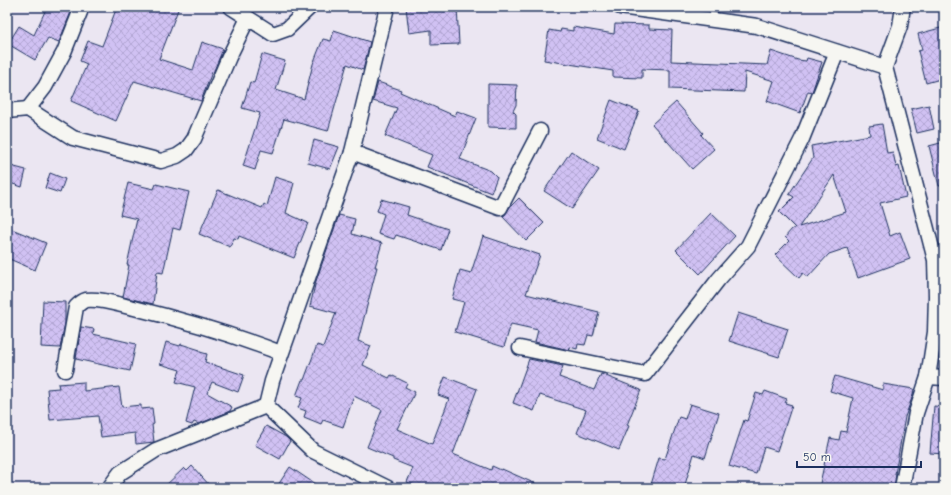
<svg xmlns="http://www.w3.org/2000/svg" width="951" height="495" font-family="'Comic Neue',sans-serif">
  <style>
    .building { fill: url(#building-cross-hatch); stroke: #1b2f5e; fill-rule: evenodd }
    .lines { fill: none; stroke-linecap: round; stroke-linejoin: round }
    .minor-casing { stroke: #1b2f5e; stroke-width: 17 }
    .minor { stroke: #f6f6f2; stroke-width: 14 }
  </style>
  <defs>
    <pattern id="building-cross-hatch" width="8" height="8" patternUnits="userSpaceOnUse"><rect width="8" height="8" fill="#d0c1f3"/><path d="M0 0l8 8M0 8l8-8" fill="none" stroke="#b2a6d3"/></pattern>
  </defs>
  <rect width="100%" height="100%" fill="#ebe6f2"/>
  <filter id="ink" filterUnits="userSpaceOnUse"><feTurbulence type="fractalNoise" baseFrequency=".025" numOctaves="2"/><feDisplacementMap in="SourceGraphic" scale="8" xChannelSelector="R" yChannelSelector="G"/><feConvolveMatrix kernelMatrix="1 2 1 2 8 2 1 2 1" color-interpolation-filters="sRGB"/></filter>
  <g filter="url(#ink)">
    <g class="building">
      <polygon points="47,7 73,7 59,42 48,38 35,60 8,44 19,26 34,35"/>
      <polygon points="117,7 179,7 159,59 193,70 202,42 223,49 213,73 212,72 201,101 134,81 116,121 71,101 87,64 80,61 88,41 102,46"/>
      <polygon points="406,7 457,7 459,44 431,45 431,30 409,33"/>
      <polygon points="615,24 649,25 649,29 672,30 671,61 767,65 771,51 798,60 806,61 807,58 822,62 812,92 808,91 800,113 767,101 774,81 745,72 744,92 670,89 670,70 642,69 642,78 613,77 613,71 544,60 549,30 560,32 561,29 573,31 573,27 614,34"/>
      <polygon points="944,27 944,78 926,83 918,51 922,50 918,34"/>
      <polygon points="334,30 370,42 363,70 347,64 328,131 284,119 273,153 261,150 255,170 243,166 260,113 242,108 250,82 254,83 262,54 285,61 276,90 304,99 313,64 323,39 331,41"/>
      <polygon points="378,82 401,90 400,92 455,116 457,111 476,118 460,159 491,171 497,177 491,193 427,167 432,155 385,136 397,108 373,101"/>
      <polygon points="488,84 517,85 516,105 513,111 516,114 516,128 488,127"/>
      <polygon points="611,100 639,111 624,149 597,138"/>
      <polygon points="676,102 703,133 701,135 714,149 692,169 652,124"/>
      <polygon points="929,105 934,129 917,133 911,109"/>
      <path d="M882,124L887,153L893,152L896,167L899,166L906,197L880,203L890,236L900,232L910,259L858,278L847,248L829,254L808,277L803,273L799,278L775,255L789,241L785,237L792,229L795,228L779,212L794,197L789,194L813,158L811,146L870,135L869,126ZM834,175L846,212L799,227Z"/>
      <polygon points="314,140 339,147 330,169 308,163"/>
      <polygon points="944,142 944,185 939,186 929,146"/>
      <polygon points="571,151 599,170 572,209 544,191"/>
      <polygon points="7,165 26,170 22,187 7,182"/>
      <polygon points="50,173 65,179 60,193 45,188"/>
      <polygon points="275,177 294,183 286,213 308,223 294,258 239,236 238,239 234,238 230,247 199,234 218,190 262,208 264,204 267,206"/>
      <polygon points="128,183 154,189 156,184 189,192 180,230 173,228 163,273 157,272 153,304 123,297 129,265 127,265 137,219 120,215"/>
      <polygon points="519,198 544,223 526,241 502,216 505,215 510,207"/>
      <polygon points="381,199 409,207 407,215 448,229 441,250 396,235 394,239 378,234 384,214 377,211"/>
      <polygon points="711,213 735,236 700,274 676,250"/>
      <polygon points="339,215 355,219 352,234 382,243 375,267 377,267 358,341 371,346 363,365 389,378 391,375 407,383 405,387 415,392 397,429 432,444 449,399 438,395 445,377 477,389 453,454 491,470 492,466 501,470 502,469 545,488 420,488 407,482 413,468 393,460 393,458 367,447 382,410 354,396 343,427 323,420 321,424 304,417 306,411 298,408 302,398 296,396 302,380 304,380 317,345 323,347 336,313 310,306 316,281"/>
      <polygon points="7,227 46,243 35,270 7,258"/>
      <polygon points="483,236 540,255 526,294 599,312 593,336 588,335 585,345 578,344 577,349 570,347 569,350 535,342 538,330 511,324 504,347 455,332 464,302 452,299 460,270 471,273"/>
      <polygon points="43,301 65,302 65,323 60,348 41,347"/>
      <polygon points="738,313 788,329 779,357 729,341"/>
      <polygon points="81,327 94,329 93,334 136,344 130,371 76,359"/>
      <polygon points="166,342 180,346 181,344 200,350 200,352 207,354 205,362 244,375 238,392 212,382 207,393 232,407 230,411 199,424 194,422 192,425 186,423 195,387 176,382 180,370 160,364"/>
      <polygon points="529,359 563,366 559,377 594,390 601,374 641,390 627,425 629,426 619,450 577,433 586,410 540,395 534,411 513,403"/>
      <polygon points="835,376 883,390 883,384 914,389 913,395 905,417 895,474 896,474 894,488 819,488 830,438 839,440 841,431 846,432 853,398 830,391"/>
      <polygon points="84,382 84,391 119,387 122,407 141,405 141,409 152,408 154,424 152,425 154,442 136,444 135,433 101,437 98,416 50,420 47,389 59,388 58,384"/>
      <polygon points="765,391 787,399 785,403 792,405 777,451 764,447 756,474 729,466 744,420 747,421 756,393 763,395"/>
      <polygon points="690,404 719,413 705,458 694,454 684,488 650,488 659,458 665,459 679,417 685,419"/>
      <polygon points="934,406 944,407 944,454 930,453"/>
      <polygon points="266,426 286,437 290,441 280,459 255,445"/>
      <polygon points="192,466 212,488 163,488 184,468 187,471"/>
      <polygon points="290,467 321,488 276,488"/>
    </g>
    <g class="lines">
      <defs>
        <g id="minor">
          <polyline points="231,7 273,34 287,29 310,7"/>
          <polyline points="387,7 352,152 272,381 266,406 313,451 388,488"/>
          <polyline points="620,7 757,26 885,67"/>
          <polyline points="28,109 45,87 64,52 82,7"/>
          <polyline points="7,111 28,109 73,138 161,161 177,156 186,150 194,139 229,57 248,18"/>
          <polyline points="352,152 500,208 540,131"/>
          <polyline points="520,348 645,374 718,280 748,246 802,139 837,52"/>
          <path d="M65,370L76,307C79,304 82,301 86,300C100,298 120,305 134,308C184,320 233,335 281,353"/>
          <polyline points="928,377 944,378"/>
          <polyline points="109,488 120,473 156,450 266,406"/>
          <polyline points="902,488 916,413 928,377 935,332 936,296 935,260 885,67 900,26 903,7"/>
        </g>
      </defs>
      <use href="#minor" class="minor-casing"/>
      <use href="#minor" class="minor"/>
    </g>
  </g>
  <rect width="951" height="495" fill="none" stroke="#f6f6f2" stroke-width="24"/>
  <rect x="12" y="12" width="927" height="471" fill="none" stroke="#1b2f5e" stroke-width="1.5" filter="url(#ink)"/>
  <path d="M797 461v6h124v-6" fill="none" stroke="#1b2f5e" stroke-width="2"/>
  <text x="803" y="461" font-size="12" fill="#1b2f5e" stroke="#f6f6f2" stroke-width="3" paint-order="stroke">50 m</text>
</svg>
